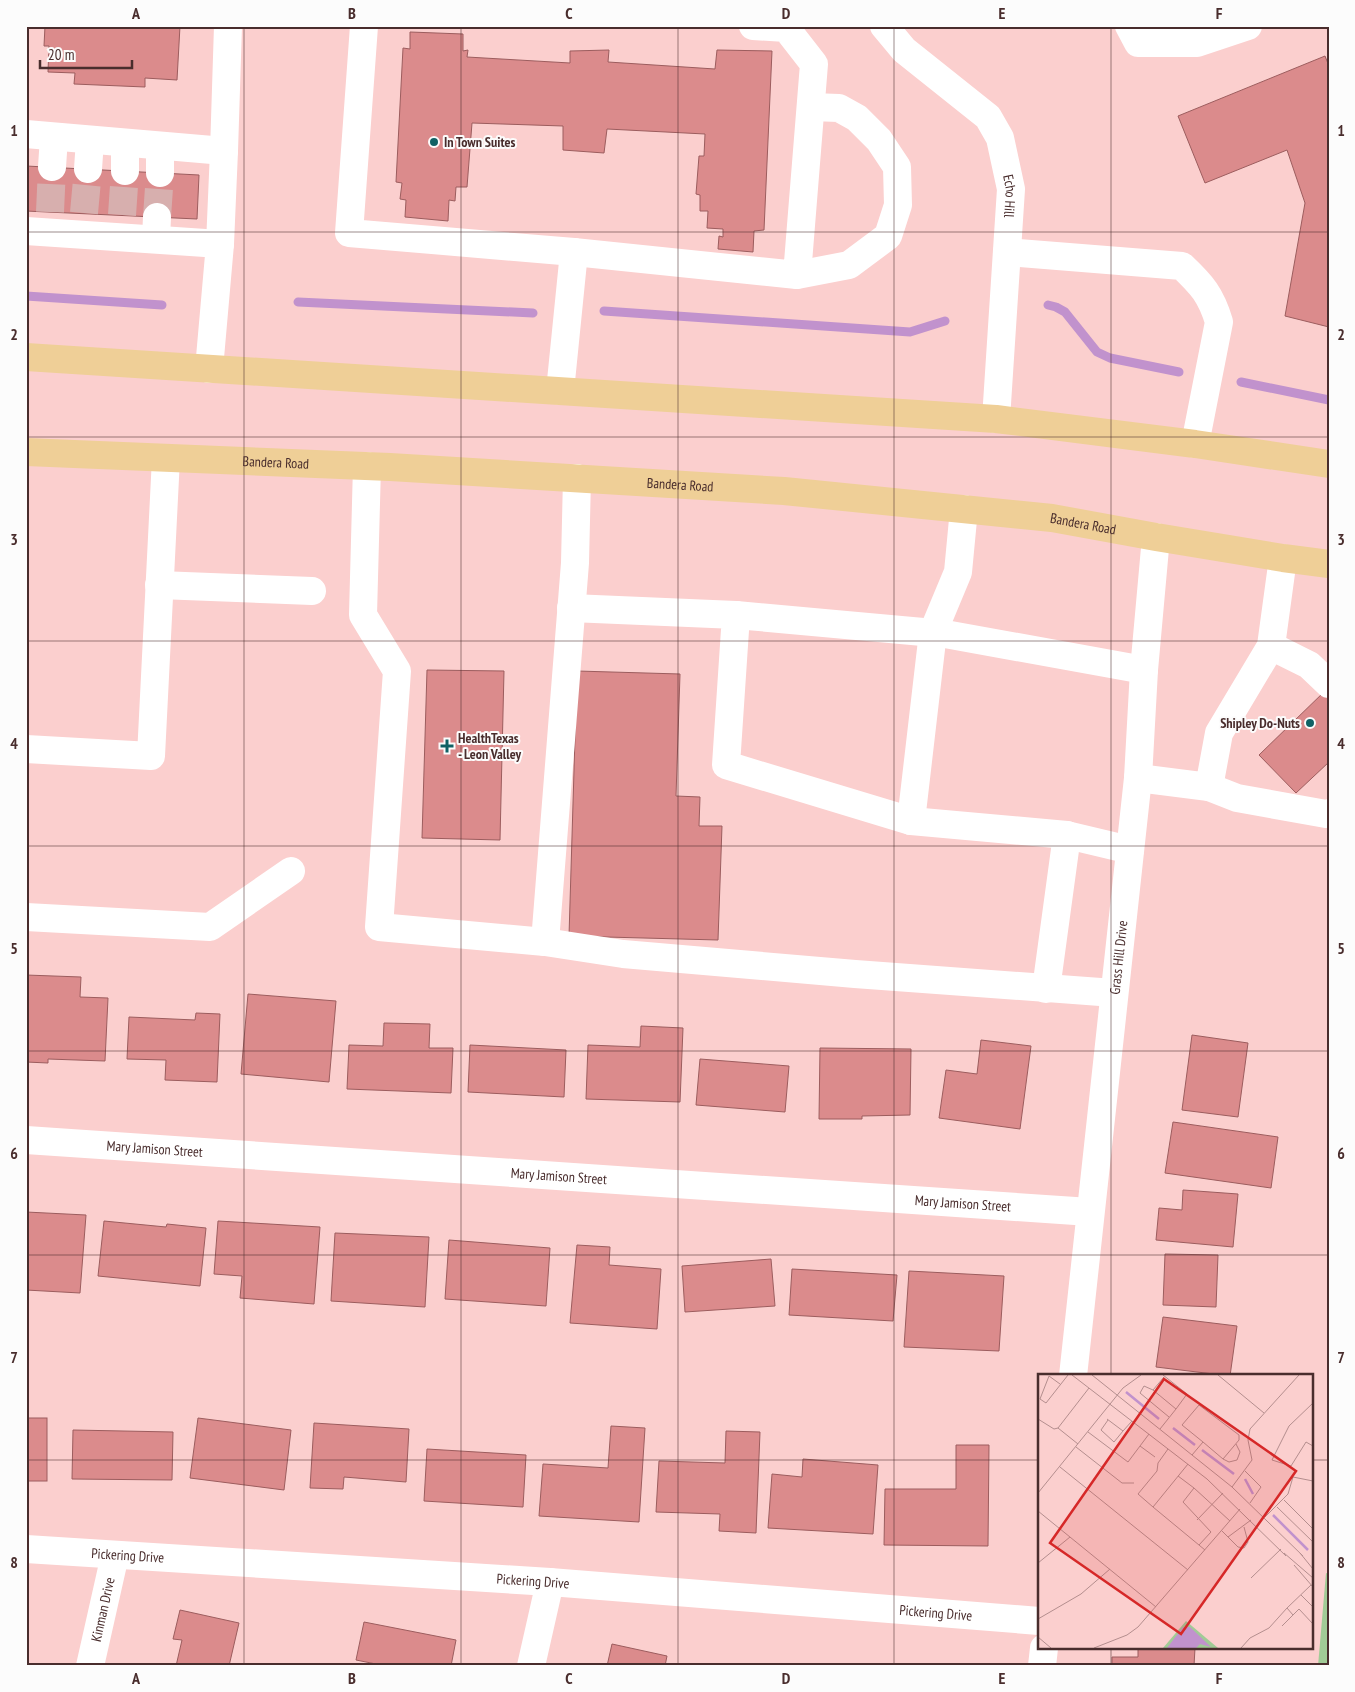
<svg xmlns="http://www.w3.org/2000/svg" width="1355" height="1692" font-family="'PT Sans Narrow',sans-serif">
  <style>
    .green { fill: #a1cb96 }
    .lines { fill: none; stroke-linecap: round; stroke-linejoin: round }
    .stream { stroke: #c192cd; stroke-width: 9 }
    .building { fill: #db8b8c; stroke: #9c5d5e }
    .minor-tunnel { stroke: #d7afae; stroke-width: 28; stroke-dasharray: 28 14; stroke-linecap: butt }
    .minor { stroke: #fff; stroke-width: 28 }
    .major { stroke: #efcf97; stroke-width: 28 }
    .grid { fill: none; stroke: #492d2d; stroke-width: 1; stroke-opacity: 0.55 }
    .poi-dot { fill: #106165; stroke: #fcfcfc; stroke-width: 2 }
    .labels { text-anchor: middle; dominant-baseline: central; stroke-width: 4; stroke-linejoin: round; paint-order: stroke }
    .poi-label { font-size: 14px; font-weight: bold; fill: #492d2d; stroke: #fcfcfc; text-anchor: start }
    .street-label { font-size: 14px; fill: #492d2d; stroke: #fcfcfc }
    .inset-river { fill: none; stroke: #c192cd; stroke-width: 2.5 }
    .inset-road { fill: none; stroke: #b48e8e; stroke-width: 1 }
    .view { fill: #d62828; fill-opacity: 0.15; stroke: #d62828; stroke-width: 2.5 }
    .inset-edge { fill: none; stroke: #492d2d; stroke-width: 2.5 }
    .neatline { fill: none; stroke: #492d2d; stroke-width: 2 }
    .grid-label { font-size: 16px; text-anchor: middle; font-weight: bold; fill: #492d2d }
  </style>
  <rect width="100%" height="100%" fill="#fbcfce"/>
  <polygon class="green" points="1326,1573 1329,1574 1329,1666 1318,1666"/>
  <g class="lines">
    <g class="stream">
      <polyline points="26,296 162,305"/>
      <polyline points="298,302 533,313"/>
      <polyline points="1048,305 1056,307 1065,312 1097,352 1110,358 1179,372"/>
      <polyline points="604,311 910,332 945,321"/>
      <polyline points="1241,382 1329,400"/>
    </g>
  </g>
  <g class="building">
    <polygon points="45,26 180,26 177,80 145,78 145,87 74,84 75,73 48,72 49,46 44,46"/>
    <polygon points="410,32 463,34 463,51 468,50 467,57 570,63 570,51 609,50 608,62 715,69 717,50 772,51 764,230 754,231 753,252 718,249 719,236 723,237 723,229 707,228 708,211 700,211 700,195 696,194 699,156 704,156 705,134 607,129 604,153 563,150 563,126 472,123 467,187 456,187 455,201 449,200 448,221 405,217 406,200 400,199 402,183 396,182 403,48 410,49"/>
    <polygon points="1325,56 1329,66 1329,327 1285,316 1305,203 1287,150 1205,183 1178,116"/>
    <polygon points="26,166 199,175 197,219 26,211"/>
    <polygon points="427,670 504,671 500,840 422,838"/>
    <polygon points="577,671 680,674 676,796 700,797 699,826 722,826 718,940 569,936"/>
    <polygon points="1326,690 1329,692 1329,762 1296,793 1259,755"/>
    <polygon points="26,975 81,977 80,997 108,998 105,1061 48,1059 48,1063 26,1062"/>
    <polygon points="248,994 336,1001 329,1082 241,1074"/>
    <polygon points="196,1013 220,1014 217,1082 165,1080 166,1060 127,1059 129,1017 195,1020"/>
    <polygon points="384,1023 430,1024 429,1048 453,1048 451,1093 347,1089 349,1045 383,1046"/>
    <polygon points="641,1026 683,1028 680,1102 586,1099 588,1045 640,1047"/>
    <polygon points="1192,1035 1248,1043 1238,1117 1182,1110"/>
    <polygon points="981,1040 1031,1046 1020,1129 939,1118 946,1070 977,1074"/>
    <polygon points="470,1045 566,1050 564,1097 468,1092"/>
    <polygon points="820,1048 911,1049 910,1115 862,1116 862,1119 819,1119"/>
    <polygon points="700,1059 789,1066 785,1112 696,1105"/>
    <polygon points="1173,1122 1278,1137 1271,1188 1165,1173"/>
    <polygon points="1183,1190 1238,1194 1233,1247 1156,1240 1159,1208 1182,1210"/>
    <polygon points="26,1212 86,1215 80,1293 26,1290"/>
    <polygon points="104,1221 166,1227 167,1224 206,1228 200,1286 98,1276"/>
    <polygon points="218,1221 320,1227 314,1304 240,1298 242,1276 214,1274"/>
    <polygon points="335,1233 429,1237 425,1307 331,1301"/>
    <polygon points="449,1240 550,1248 546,1306 445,1299"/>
    <polygon points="577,1245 610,1247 609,1265 661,1269 657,1329 570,1323"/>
    <polygon points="1165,1254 1218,1255 1216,1307 1163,1305"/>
    <polygon points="771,1259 775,1306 685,1312 682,1266"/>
    <polygon points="792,1269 897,1275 893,1321 789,1315"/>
    <polygon points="909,1271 1004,1276 999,1351 904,1347"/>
    <polygon points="1163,1317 1237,1326 1230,1376 1156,1367"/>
    <rect x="26" y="1418" width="21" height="63"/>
    <polygon points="198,1418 291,1430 284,1490 190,1478"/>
    <polygon points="314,1423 409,1429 406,1482 344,1477 343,1489 310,1488"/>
    <polygon points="611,1426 645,1428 639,1522 539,1516 543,1464 608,1468"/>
    <polygon points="73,1430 173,1432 172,1480 72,1479"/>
    <polygon points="726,1431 760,1432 756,1533 719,1531 720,1514 656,1512 659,1461 725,1463"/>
    <polygon points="956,1445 989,1445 988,1546 884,1545 885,1489 956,1489"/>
    <polygon points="427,1449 526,1455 523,1507 424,1501"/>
    <polygon points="803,1459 878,1465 873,1534 768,1528 772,1474 802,1477"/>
    <polygon points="180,1610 239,1623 229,1666 176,1666 182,1640 173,1639"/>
    <polygon points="364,1622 456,1640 451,1666 386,1666 356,1660"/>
    <polygon points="612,1644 667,1656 665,1666 607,1666"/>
    <polygon points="1138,1648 1195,1648 1194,1666 1112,1666 1112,1657 1138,1657"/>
  </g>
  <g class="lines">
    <g class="minor-tunnel">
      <polyline points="50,212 52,167"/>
      <polyline points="84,213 88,169"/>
      <polyline points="122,215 125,171"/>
      <polyline points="157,217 160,173"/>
    </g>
    <g class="minor">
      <polyline points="364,26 349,233 574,252 797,275 814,64 786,28 753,26"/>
      <path id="s1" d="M884,26L904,50L988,117L1000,138L1011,189L996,419"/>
      <polyline points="1129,26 1138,43 1197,43 1248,26"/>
      <polyline points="26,134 224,151 228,26"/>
      <polyline points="125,144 125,171"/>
      <polyline points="52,167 54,137"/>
      <polyline points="88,169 90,140"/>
      <polyline points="160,173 160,147"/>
      <polyline points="26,231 220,244"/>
      <polyline points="156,239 157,217"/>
      <path d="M1007,252L1182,266C1202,285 1211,295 1219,322L1195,444"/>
      <polyline points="797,275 849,265 888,236 898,205 897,167 879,140 857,118 839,108 811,107"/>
      <polyline points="209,369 220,244 224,151"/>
      <polyline points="560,391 574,252"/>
      <polyline points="367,466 363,615 397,671 379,927 545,942"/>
      <polyline points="577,478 575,563 545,942 623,954 855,974 1114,993"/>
      <polyline points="159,585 312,591"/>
      <polyline points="571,608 736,615 726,765 911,821 1067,835 1046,989"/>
      <polyline points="736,615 945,634 1144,670"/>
      <polyline points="1271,646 1309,665 1329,684"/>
      <polyline points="26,749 151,756 166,458"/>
      <polyline points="1138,778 1209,787 1219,733 1271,646 1283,558"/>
      <polyline points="1209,787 1237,798 1326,814 1329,813"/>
      <polyline points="911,821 933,632 958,572 964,509"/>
      <polyline points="1067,835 1130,850"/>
      <polyline points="26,917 210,927 291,871"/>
      <path id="s2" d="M26,1140L1090,1212"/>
      <path id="s3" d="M1073,1376L1138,778L1144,670L1156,537"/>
      <path id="s4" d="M26,1549L550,1582L1039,1621"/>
      <path id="s5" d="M90,1666L115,1555"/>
      <polyline points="531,1666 550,1582"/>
      <polyline points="1042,1666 1044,1648"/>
    </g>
    <g class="major">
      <polyline points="26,357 996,419 1195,444 1329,464"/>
      <path id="s6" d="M26,452L390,467L784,491L1052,518L1156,537L1283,558L1329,564"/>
    </g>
  </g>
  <path class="grid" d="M244,26V1666M461,26V1666M678,26V1666M894,26V1666M1111,26V1376M26,232H1329M26,437H1329M26,641H1329M26,846H1329M26,1051H1329M26,1255H1329M26,1460H1039M1311,1460H1329M1111,1648V1666"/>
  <g class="poi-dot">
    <circle cx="434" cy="142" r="5"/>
    <circle cx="1310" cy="723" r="5"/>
    <path d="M444.5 738.5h5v5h5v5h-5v5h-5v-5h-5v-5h5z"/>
  </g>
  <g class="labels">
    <g class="poi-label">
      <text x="444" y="142">In Town Suites</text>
      <text x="1300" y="723" text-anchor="end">Shipley Do-Nuts</text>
      <text x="458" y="738">HealthTexas<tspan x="458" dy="16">- Leon Valley</tspan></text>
    </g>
    <g class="street-label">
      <text stroke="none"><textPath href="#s1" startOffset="222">Echo Hill</textPath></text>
      <text stroke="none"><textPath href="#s6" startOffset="250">Bandera Road</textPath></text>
      <text stroke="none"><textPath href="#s6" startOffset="655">Bandera Road</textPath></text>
      <text stroke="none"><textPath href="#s6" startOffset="1060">Bandera Road</textPath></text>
      <text stroke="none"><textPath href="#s3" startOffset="421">Grass Hill Drive</textPath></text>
      <text stroke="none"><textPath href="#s2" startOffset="129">Mary Jamison Street</textPath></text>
      <text stroke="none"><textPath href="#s2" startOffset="534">Mary Jamison Street</textPath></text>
      <text stroke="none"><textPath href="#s2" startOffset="939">Mary Jamison Street</textPath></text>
      <text stroke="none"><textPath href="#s4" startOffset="102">Pickering Drive</textPath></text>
      <text stroke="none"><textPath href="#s4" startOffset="508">Pickering Drive</textPath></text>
      <text stroke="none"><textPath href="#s5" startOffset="58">Kinman Drive</textPath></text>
      <text stroke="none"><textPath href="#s4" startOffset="912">Pickering Drive</textPath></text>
    </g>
  </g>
  <g transform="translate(1038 1374)">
    <rect width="275" height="275" fill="#fbcfce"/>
    <path d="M148,247L180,274H125Z" fill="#a1cb96"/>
    <path d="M145,253H152L173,273L162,270L158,274H129Z" fill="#c192cd"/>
    <path class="inset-river" d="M88,18L121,45M135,54L157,71M164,76L196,100M207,105L215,120M235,141L270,176"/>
    <path class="inset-road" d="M34,1L169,105L248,182M54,1L194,113L265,182M125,1L149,20L138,35L115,16L126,3M180,1L226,39M22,10L11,2L2,25L8,29L30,1M115,16L106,12L102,19L131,43M275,29L251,52L234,86L253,92L268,68L275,72M0,45L16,55L20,54L51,14M69,45L85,57L94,47M70,46L63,56L76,68L85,57M20,54L40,70M122,55L138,35M50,58L90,88L111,60M102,72L117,83M38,73L84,109H96M154,81L165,68L144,51L161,31L201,61V66L185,85L165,68M185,85L191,88L199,86L202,78L198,70M150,90L115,133L167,176M22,93L150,196M207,97L223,113L212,129M140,102L156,114L145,128L173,158L161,171M194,113L214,86L210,66L212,55L261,1M156,114L192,147M0,119L85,14L103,1M246,126L275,155M115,133L100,120L119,97L120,89L130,75M239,133L275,168M0,137L118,233M227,143L250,120L255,103L275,107M159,146L185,119M184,157L190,163L213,146M190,163L200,173L206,174L210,168L206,153M246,179L275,204M262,179L275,195M0,189L32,163M256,191L275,213M213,204L243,175M273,211L249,234L255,241L261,235L275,250M263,221L275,233M0,245L43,220L72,195M244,252L255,241M0,263L13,274M56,274L89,261L100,253L202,135M203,274L212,264L231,254L249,234"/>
    <path class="view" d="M126,5L258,97L143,260L12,169Z"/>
    <rect width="275" height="275" class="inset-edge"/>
  </g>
  <rect width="1355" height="1692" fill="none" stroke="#fcfcfc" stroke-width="55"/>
  <path d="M40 60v8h92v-8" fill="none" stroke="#492d2d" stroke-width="2.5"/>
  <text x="48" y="60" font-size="15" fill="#492d2d" stroke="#fcfcfc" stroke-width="4" paint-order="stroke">20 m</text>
  <rect x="28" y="28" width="1300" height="1636" class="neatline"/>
  <g class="grid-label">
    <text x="136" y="19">A</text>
    <text x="352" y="19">B</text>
    <text x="569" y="19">C</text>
    <text x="786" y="19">D</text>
    <text x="1002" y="19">E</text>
    <text x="1219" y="19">F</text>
    <text x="14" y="136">1</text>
    <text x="1341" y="136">1</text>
    <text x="14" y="340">2</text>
    <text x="1341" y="340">2</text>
    <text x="14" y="545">3</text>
    <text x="1341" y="545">3</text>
    <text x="14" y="749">4</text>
    <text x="1341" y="749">4</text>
    <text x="14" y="954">5</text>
    <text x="1341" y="954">5</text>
    <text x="14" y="1159">6</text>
    <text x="1341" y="1159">6</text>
    <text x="14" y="1363">7</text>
    <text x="1341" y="1363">7</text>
    <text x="14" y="1568">8</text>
    <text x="1341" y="1568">8</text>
    <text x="136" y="1684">A</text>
    <text x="352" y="1684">B</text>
    <text x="569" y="1684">C</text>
    <text x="786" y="1684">D</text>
    <text x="1002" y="1684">E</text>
    <text x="1219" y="1684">F</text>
  </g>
</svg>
